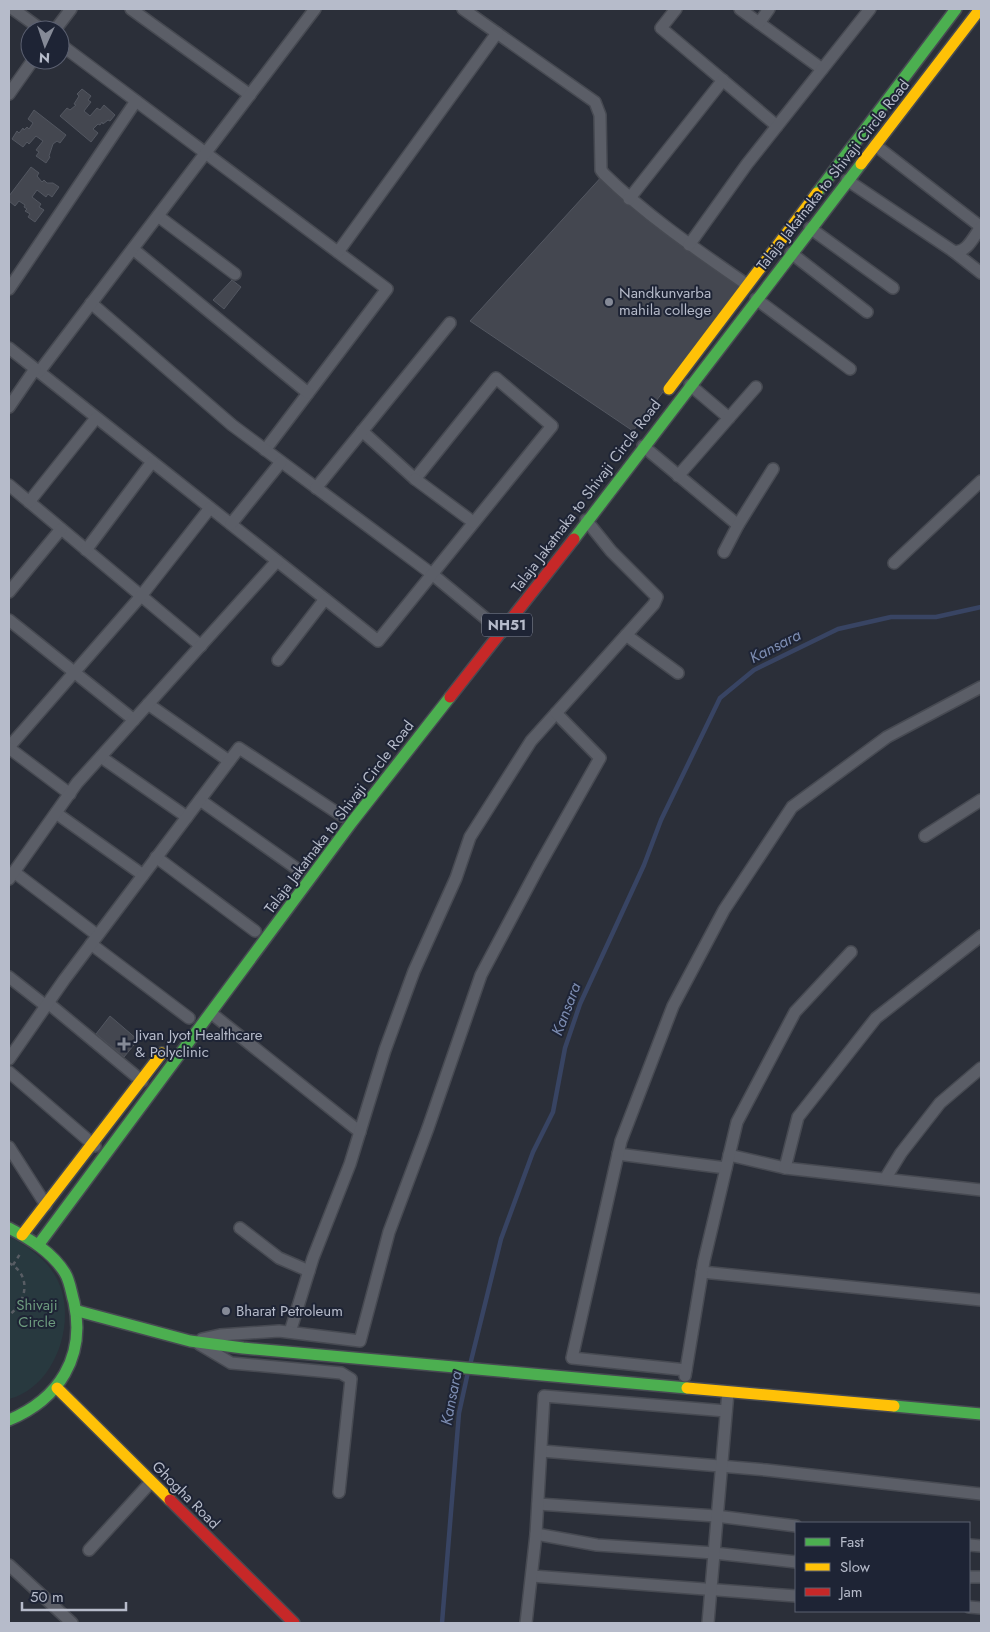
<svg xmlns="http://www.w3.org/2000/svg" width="990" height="1632" font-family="Jost,sans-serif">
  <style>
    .green { fill: #28393f }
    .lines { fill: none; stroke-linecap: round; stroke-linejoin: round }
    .stream { stroke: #384463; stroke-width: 4.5 }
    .building { fill: #444750; stroke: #535761 }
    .street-casing { stroke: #474a52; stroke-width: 14 }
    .fast-casing { stroke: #474a52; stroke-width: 14 }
    .slow-casing { stroke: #474a52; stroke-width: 14 }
    .jam-casing { stroke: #474a52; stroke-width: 14 }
    .path { stroke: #585d64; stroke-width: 2.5; stroke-dasharray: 4 4; stroke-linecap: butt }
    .street { stroke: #5b5e67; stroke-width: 11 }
    .fast { stroke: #4caf50; stroke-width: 11 }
    .slow { stroke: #ffc107; stroke-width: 11 }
    .jam { stroke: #c62828; stroke-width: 11 }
    .poi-dot { fill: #858a97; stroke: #1e2435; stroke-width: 2 }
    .labels { text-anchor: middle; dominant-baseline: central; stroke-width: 4; stroke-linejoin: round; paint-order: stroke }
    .shield { fill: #1e2435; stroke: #888e9d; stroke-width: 1 }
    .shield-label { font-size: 14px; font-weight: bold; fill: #b6bbca }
    .street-label { font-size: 15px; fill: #b6bbca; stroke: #1e2435 }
    .poi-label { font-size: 15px; fill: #b6bbca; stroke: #1e2435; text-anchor: start }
    .park-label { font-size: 15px; fill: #6d9b7e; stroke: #1e2435 }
    .water-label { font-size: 16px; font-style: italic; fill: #7d8db2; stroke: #1e2435 }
  </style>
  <rect width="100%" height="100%" fill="#2b2f39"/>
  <path class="green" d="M9,1236C28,1247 46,1258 57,1279C78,1320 56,1387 9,1399Z"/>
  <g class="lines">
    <g class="stream">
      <polyline points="470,1365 501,1239 533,1152 553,1112 565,1048 580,1004 644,865 661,820 720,698 754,670 838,629 891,617 936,617 981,607"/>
      <polyline points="442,1623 459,1413 468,1372"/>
    </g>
  </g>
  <g class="building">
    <polygon points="82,89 91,96 88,100 91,102 84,111 90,116 97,108 100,110 104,105 115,115 110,121 108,120 103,124 102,122 100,125 98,124 93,129 98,133 91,142 60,116 67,108 70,110 76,105 74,104 79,96 77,94"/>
    <polygon points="34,110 66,135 60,143 57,141 53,144 49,156 50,157 46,163 36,156 39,152 36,150 43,141 36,136 29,144 27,142 23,147 12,139 17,131 19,133 23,128 24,130 27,127 29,129 33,123 28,119"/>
    <polygon points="31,167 39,173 37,176 42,182 44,180 47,183 53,183 59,187 52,197 48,194 46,197 37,190 32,197 41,204 39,207 44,210 35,222 28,217 30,214 25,211 27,209 24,207 25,205 19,201 15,206 9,201 9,196"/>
    <polygon points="604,174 746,284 633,431 470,321"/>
    <polygon points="232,280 241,287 224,309 213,300"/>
    <polygon points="110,1016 138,1040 124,1057 96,1034"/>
  </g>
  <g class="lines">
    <defs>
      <g id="street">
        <polyline points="13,9 42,30"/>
        <polyline points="131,9 250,95"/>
        <path d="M463,9L595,102L600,115L601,170L604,174C647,216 697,250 746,284"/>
        <polyline points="676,9 661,28 777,126"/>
        <polyline points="740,9 822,69"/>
        <polyline points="759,23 769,9"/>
        <polyline points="55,30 71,9"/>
        <polyline points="60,44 387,289 265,450"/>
        <polyline points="9,94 33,60"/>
        <polyline points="875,145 981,227"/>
        <path d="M847,180L953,251C966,255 974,236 981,227"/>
        <polyline points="629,199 723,80"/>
        <polyline points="158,216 235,274"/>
        <polyline points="810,228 893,288"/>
        <polyline points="689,245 747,164 870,9"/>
        <polyline points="133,249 308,393"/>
        <polyline points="953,251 981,273"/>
        <polyline points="338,252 497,33"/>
        <polyline points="791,253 867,312"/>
        <polyline points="9,289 136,101"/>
        <polyline points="756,299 850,369"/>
        <polyline points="91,303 232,425 432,574 502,632"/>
        <polyline points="9,348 378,641 552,426 496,378 415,479 362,431"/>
        <polyline points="39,372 315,9"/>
        <polyline points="690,385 729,418"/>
        <polyline points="9,407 35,369"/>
        <polyline points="643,446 738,525"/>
        <polyline points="678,476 756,387"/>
        <polyline points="415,479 473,522"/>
        <polyline points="9,485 201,646"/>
        <polyline points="316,488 450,323"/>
        <polyline points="29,502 96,418"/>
        <polyline points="231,524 281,462"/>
        <polyline points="86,550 152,462"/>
        <polyline points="724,552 738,525 773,469"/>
        <polyline points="894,563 981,481"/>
        <polyline points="9,592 61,529"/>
        <polyline points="9,620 134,720"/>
        <polyline points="626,635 678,673"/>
        <polyline points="278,660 325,599"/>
        <polyline points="148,704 229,761"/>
        <polyline points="9,747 141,596 210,508"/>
        <polyline points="9,748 70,794"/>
        <polyline points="101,757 187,817"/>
        <polyline points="200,800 300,871"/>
        <polyline points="56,813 143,875"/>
        <polyline points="925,836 981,800"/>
        <polyline points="156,857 255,931"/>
        <polyline points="14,872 97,935"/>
        <polyline points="9,879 77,783 277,561"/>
        <polyline points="91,944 189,1018"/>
        <polyline points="9,977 46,1006"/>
        <polyline points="48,1003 142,1081"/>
        <polyline points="211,1013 360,1132"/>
        <polyline points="9,1059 64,980 239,748 342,816"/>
        <polyline points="9,1072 95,1146"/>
        <polyline points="9,1147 46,1205"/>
        <polyline points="618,1154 726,1168"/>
        <polyline points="729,1155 785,1168 981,1190"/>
        <polyline points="785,1168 798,1117 876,1018 981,936"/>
        <polyline points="885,1179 901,1153 940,1103 981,1068"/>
        <polyline points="240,1228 279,1258 309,1271"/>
        <polyline points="702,1272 981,1300"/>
        <polyline points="290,1332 313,1258 350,1164 385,1050 414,971 456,878 470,837 531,741 654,604 657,597 611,551 586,520"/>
        <polyline points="202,1339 220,1335 279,1331 360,1341 389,1232 428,1128 481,975 539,866 600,758 556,713"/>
        <polyline points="199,1344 231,1363 341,1373 351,1379 339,1492"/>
        <polyline points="686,1370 572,1358 621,1141 673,1006 724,910 792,807 887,737 981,687"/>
        <polyline points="685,1376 704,1261 737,1122 795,1012 851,952"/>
        <polyline points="542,1451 766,1470 981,1494"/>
        <polyline points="538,1504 716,1516 796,1526"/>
        <polyline points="536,1534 597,1545 714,1553 796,1562"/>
        <polyline points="969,1545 981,1546"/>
        <polyline points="89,1550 151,1482"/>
        <polyline points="9,1565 72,1623"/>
        <polyline points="532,1576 796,1596"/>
        <polyline points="969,1577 981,1577"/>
        <polyline points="969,1607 981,1608"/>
        <polyline points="526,1623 536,1534 544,1396 726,1411"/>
        <polyline points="708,1623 728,1392"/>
      </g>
      <g id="fast">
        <polyline points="817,193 956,9"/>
        <polyline points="574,539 861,164"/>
        <path d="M9,1228C30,1239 52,1252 65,1273C70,1281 71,1292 74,1302C86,1357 59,1399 9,1420"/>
        <polyline points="39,1244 352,822 450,697"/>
        <polyline points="78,1311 190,1341 243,1348 687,1388"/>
        <polyline points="894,1406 981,1414"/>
      </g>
      <g id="slow">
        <polyline points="861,164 980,9"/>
        <polyline points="669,389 817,193"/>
        <polyline points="22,1235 162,1053"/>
        <polyline points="57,1388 170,1500"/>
        <polyline points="687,1388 894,1406"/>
      </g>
      <g id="jam">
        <polyline points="450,697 574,539"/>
        <polyline points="170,1500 294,1623"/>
      </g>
    </defs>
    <use href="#street" class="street-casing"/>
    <use href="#fast" class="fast-casing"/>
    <use href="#slow" class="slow-casing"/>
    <use href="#jam" class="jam-casing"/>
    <g class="path">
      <path d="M9,1263C32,1275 27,1302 9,1315"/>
      <polyline points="13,1265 20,1254"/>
    </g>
    <use href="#street" class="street"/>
    <use href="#fast" class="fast"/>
    <use href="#slow" class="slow"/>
    <use href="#jam" class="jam"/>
  </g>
  <g class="poi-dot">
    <circle cx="609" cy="302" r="5"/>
    <path d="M121.5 1036.5h5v5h5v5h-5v5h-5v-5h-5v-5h5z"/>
    <circle cx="226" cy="1311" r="5"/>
  </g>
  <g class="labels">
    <rect class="shield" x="482" y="613.5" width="50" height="23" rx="4"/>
    <g class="shield-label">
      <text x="507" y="625">NH51</text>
    </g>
    <g class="street-label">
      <text transform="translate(833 175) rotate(-52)">Talaja Jakatnaka to Shivaji Circle Road</text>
      <text transform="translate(586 496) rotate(-53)">Talaja Jakatnaka to Shivaji Circle Road</text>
      <text transform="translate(339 817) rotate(-53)">Talaja Jakatnaka to Shivaji Circle Road</text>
      <text transform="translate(186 1495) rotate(45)">Ghogha Road</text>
    </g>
    <g class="poi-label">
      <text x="619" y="293">Nandkunvarba<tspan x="619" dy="17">mahila college</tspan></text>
      <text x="135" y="1035">Jivan Jyot Healthcare<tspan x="135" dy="17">&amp; Polyclinic</tspan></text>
      <text x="236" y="1311">Bharat Petroleum</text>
    </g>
    <g class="park-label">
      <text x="37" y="1305">Shivaji<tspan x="37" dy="17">Circle</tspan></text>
    </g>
    <g class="water-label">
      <text transform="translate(775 646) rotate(-27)">Kansara</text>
      <text transform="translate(566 1009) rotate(-69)">Kansara</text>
      <text transform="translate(451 1398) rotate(-79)">Kansara</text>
    </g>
  </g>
  <rect width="990" height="1632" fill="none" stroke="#b6bbca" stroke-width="20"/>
  <rect x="795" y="1522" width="175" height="90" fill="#1e2435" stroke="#5b6071"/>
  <rect x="805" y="1538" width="25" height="8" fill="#4caf50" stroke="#5b6071"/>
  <text x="840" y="1547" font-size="15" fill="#b6bbca">Fast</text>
  <rect x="805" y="1563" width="25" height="8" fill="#ffc107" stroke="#5b6071"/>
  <text x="840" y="1572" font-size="15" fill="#b6bbca">Slow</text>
  <rect x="805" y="1588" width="25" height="8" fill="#c62828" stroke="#5b6071"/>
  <text x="840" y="1597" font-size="15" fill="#b6bbca">Jam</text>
  <g transform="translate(45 45) rotate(183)"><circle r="24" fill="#1e2435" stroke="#5b6071"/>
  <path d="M0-4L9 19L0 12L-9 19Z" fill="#858a97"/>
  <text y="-8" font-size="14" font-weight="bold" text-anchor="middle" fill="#b6bbca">N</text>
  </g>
  <path d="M22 1602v8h104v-8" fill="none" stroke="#b6bbca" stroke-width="2.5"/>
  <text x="30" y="1602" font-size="15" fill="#b6bbca" stroke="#1e2435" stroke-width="4" paint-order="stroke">50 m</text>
</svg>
